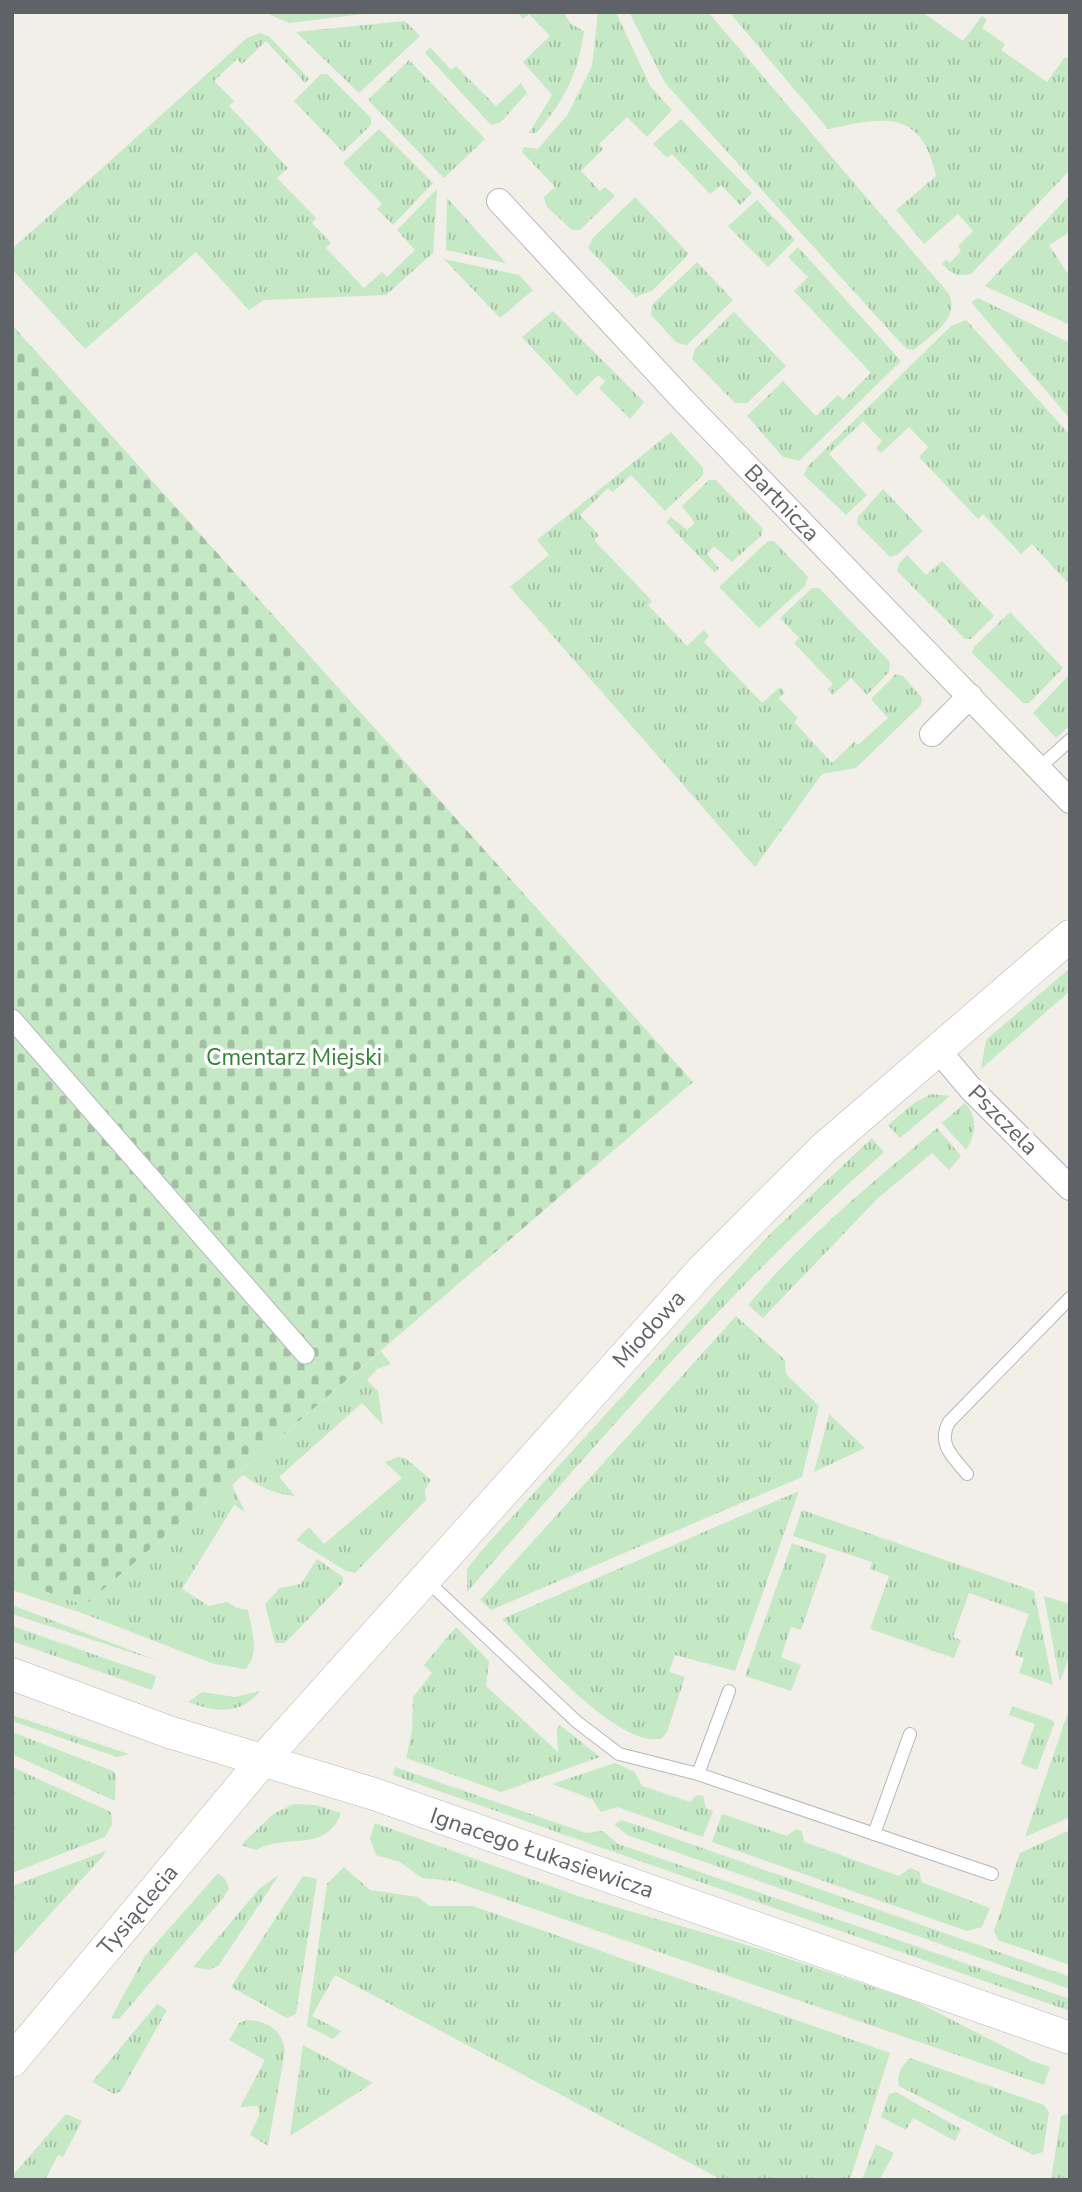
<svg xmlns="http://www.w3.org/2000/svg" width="1082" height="2192" font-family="'Nunito Sans',sans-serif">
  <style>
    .grass { fill: url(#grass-tufts) }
    .cemetery { fill: url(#cemetery-stones) }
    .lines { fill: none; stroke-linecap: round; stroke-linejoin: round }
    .service-casing { stroke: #b5b8bc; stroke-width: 14 }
    .pedestrian-casing { stroke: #b5b8bc; stroke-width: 21 }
    .minor-casing { stroke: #b5b8bc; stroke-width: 26 }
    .tertiary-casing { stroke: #b5b8bc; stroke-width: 33 }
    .service { stroke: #fff; stroke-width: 12 }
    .pedestrian { stroke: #fff; stroke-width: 19 }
    .minor { stroke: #fff; stroke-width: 24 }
    .tertiary { stroke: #fff; stroke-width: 32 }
    .labels { text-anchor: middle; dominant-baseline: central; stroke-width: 7; stroke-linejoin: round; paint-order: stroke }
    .street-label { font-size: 23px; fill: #5f6368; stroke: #fff }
    .park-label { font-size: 23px; fill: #348238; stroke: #fff }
  </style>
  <defs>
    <pattern id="grass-tufts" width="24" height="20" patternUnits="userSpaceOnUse" patternTransform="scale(1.75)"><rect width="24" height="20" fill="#c5e8c5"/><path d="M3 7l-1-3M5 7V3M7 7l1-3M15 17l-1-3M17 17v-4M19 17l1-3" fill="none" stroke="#a3c0a4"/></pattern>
    <pattern id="cemetery-stones" width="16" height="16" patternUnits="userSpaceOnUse" patternTransform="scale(1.75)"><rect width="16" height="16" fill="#c5e8c5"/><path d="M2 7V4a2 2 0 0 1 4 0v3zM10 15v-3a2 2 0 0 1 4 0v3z" fill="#a3c0a4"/></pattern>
  </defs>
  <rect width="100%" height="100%" fill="#f1efe8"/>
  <g class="grass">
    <polygon points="264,12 379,12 289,23"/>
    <path d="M517,12H563L571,24L584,31C578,74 565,100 536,133H529L552,95L523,62L550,36L529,14L523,19Z"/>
    <polygon points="598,12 616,12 650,86 672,110 647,137 627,117 599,144 603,149 581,171 600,191 605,187 615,196 580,230 572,230 546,206 544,197 555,187 522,152 524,147 538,149 568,114 592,66"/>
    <path d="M629,12H708L949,294C960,320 932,334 914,350L907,349L897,339L665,83Z"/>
    <path d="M729,12H922L963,41L982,16L987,20L982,28L1005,44L1001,50L1047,82L1065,57L1070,60V170L971,274C957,277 952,274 942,264L946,260L950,263L961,251L958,246L973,231L958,214L924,244L896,210L936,176C921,107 883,118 828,129Z"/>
    <polygon points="405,21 420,36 359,93 296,32"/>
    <polygon points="260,33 270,37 309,79 305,83 266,41 242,64 237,59 214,81 234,101 229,106 288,168 277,178 316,218 312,223 331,243 326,248 364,288 382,272 387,277 415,250 397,230 437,189 433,253 386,295 264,300 249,310 196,252 85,349 12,269 12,249 247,38"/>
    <polygon points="430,47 451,70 456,66 496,106 521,83 527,93 501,122 491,125 425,53"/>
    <polygon points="409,60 485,139 444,178 368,100"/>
    <polygon points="321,74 327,74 371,118 371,125 343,152 294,101"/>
    <polygon points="681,119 752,193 740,205 721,185 710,194 672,154 667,158 653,144"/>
    <polygon points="379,129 433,183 393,225 377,209 382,204 343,163"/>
    <polygon points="1070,195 1070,232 1049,245 1070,277 1070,325 985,286"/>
    <polygon points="635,197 689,254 653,290 636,297 588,248 593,238"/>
    <polygon points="447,198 506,263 446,250"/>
    <polygon points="757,200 795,240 768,267 728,226"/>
    <polygon points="798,247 901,361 799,461 783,457 747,416 783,381 816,416 838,395 843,400 871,373 794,291 808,277 788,257"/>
    <polygon points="444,259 519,275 533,290 500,318"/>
    <polygon points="697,262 733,300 687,345 677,343 651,315 652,305"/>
    <polygon points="978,298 1070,343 1070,419 971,302"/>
    <polygon points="553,311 644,402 630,419 599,388 605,381 598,375 577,396 522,337"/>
    <polygon points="734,312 786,366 747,403 735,403 692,359 695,349"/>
    <polygon points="966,320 1070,435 1070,585 1032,544 1021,554 983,514 978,519 919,457 928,447 909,427 881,453 876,448 882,441 863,421 829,454 867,495 846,515 804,475 808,466 951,326"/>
    <polygon points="671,432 703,468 703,475 665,511 631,475 613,492 608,488 580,515 599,535 594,540 652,601 648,605 687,646 704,630 709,636 704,642 762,703 780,687 785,692 779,698 798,718 794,722 832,763 854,742 858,745 888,718 871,699 896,674 903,676 922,698 921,705 856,768 822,774 755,867 510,587 549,555 537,540"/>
    <polygon points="709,480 716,480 763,529 761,536 732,562 714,546 707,554 719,568 715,573 666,522 671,517 687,530 695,523 682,506"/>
    <polygon points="883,489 923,531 897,555 890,557 857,524 858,517"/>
    <polygon points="768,541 774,541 808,577 805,586 759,628 719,587"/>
    <polygon points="907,555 926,575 942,561 994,616 971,639 965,639 897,571 899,564"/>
    <polygon points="812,588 819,588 890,662 889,672 867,695 851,678 833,695 828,689 833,684 794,643 799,638 780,618"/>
    <polygon points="1010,612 1063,668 1029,703 1023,703 972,653 974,647"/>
    <polygon points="1070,674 1070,725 1056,738 1033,713"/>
    <polygon points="1070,968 1070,991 981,1069 986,1040"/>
    <polygon points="931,1094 950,1096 900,1138 888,1125 914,1103"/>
    <path d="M965,1103C978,1117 976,1134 966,1150L942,1123Z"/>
    <path d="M937,1128L961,1156L949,1170L932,1153L877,1199L763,1318L748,1305C804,1238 871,1184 937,1128Z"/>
    <path d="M872,1138L884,1152C732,1286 600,1439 467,1592V1569L482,1550L769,1235Z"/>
    <polygon points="736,1316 785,1360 786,1374 819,1406 802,1477 491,1610 480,1600"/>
    <path d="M381,1351L391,1364L377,1369L367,1380L378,1391L383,1425L362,1403L279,1477L295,1496C274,1494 260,1487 243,1475L232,1485L245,1512L234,1505L182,1589L209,1606L227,1602L237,1608L248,1610C251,1628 261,1655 245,1669L214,1664L82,1613L12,1590V1580L85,1605Z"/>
    <polygon points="829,1414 865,1448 814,1472 829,1415"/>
    <polygon points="398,1457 405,1458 431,1480 425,1490 426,1500 355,1573 346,1571 296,1540 309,1527 324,1544 402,1478 385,1462"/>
    <path d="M799,1491L735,1671L675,1655L669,1672L685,1677L667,1732L662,1738C620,1751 531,1648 502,1619Z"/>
    <polygon points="802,1510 1034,1591 1053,1685 1019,1673 1024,1658 1015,1655 1029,1614 969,1593 953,1637 961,1640 954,1658 870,1629 889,1576 870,1569 872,1562 793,1536"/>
    <polygon points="792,1543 827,1555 801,1630 791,1627 781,1657 801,1665 791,1691 745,1676"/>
    <polygon points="317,1559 343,1577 343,1583 285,1643 275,1643 265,1604 280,1588 301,1584"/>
    <polygon points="1044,1596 1070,1604 1070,1654 1060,1682"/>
    <polygon points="12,1605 161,1662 12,1614"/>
    <polygon points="12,1626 156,1676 152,1690 12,1641"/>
    <polygon points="456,1627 489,1661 486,1686 558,1752 557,1728 560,1725 600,1757 501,1792 406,1758 412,1731 413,1697 432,1673 424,1665"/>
    <path d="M260,1691C240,1716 215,1712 188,1702L202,1692L235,1697Z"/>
    <polygon points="1012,1706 1052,1720 1054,1724 1037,1770 1021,1764 1035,1724 1009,1715"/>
    <polygon points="1070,1707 1070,1817 1025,1837"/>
    <polygon points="12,1715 129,1754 117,1757 12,1721"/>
    <polygon points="12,1732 113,1771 116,1775 115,1801 12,1754"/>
    <polygon points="615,1763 635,1772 642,1786 690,1802 697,1795 703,1796 706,1808 713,1811 703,1837 617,1807 601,1812 592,1799 552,1784"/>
    <polygon points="12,1767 111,1812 112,1824 105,1837 12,1873"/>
    <polygon points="395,1767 586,1833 603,1831 618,1844 1070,1999 1070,2011 393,1775"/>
    <path d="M294,1804L315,1805L341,1813C325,1854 290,1832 256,1850L241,1845L273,1814Z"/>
    <polygon points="722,1814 787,1836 796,1829 802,1831 804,1842 899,1876 910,1868 920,1872 921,1882 990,1908 982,1927 967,1931 712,1842"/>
    <polygon points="622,1820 1070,1977 1070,1989 627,1835 614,1824"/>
    <polygon points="375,1823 581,1897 760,1949 917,2002 1030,2060 1050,2067 1044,2085 453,1881 422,1878 400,1862 376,1855 370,1839"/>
    <polygon points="1070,1830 1070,1965 998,1940 994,1931 1020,1853"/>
    <polygon points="106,1851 103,1856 14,1954 12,1886"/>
    <polygon points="344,1867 370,1890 418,1897 429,1906 473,1906 890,2053 850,2180 722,2180 335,1975 312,2016 341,2031 333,2039 307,2026 327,1884"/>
    <polygon points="218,1873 226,1880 229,1889 223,1898 119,2019 111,2018 145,1956"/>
    <polygon points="279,1875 219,1965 209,1970 193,1967 260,1888"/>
    <polygon points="303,1876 317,1879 296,2014 287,2018 231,1987"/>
    <polygon points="157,2004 167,2010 121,2091 114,2094 92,2082"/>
    <path d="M247,2020C267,2020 283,2031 285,2051L268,2146L250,2135L259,2116L258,2106L240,2107L265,2060L229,2040L239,2023Z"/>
    <polygon points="303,2045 373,2083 290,2136"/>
    <path d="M910,2058L1044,2105L1049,2112L1043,2152L1033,2155L899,2086C896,2075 902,2065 910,2058Z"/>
    <polygon points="896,2092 961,2129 955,2141 913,2118 906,2130 881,2117 889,2094"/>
    <polygon points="66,2114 82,2121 63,2157 58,2155 45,2180 12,2180 12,2176"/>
    <polygon points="1067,2114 1070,2115 1070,2180 1051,2180 1061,2116"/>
    <polygon points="876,2144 894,2153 881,2177 884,2180 862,2180"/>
  </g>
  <polygon class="cemetery" points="12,325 693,1082 85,1605 12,1580"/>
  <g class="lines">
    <defs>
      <g id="service">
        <polyline points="1039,768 1070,740"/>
        <path d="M967,1474C953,1457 937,1444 949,1422L1070,1298"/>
        <polyline points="425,1579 577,1722 619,1754 698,1774 992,1874"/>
        <polyline points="698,1774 729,1691"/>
        <polyline points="874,1834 910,1734"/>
      </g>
      <polyline id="pedestrian" points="12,1019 305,1354"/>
      <g id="minor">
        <polyline points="499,201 685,402 1070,801"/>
        <polyline points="932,734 970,696"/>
        <polyline points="938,1050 971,1089 1070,1188"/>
      </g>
      <g id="tertiary">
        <polyline points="12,1674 169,1732 374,1794 1070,2038"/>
        <polyline points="12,2061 264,1759 703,1269 824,1148 1070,936"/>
      </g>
    </defs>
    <use href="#service" class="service-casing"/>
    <use href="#pedestrian" class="pedestrian-casing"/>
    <use href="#minor" class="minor-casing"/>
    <use href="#tertiary" class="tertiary-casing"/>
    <use href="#service" class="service"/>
    <use href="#pedestrian" class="pedestrian"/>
    <use href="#minor" class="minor"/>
    <use href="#tertiary" class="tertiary"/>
  </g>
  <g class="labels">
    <g class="street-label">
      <text transform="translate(782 503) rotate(46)">Bartnicza</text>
      <text transform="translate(1003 1120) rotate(45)">Pszczela</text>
      <text transform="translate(649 1329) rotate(-48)">Miodowa</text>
      <text transform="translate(542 1853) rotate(19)">Ignacego Łukasiewicza</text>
      <text transform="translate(138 1910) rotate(-50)">Tysiąclecia</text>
    </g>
    <g class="park-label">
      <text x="294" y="1057">Cmentarz Miejski</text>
    </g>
  </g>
  <rect width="1082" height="2192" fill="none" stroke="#5f6368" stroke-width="28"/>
</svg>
